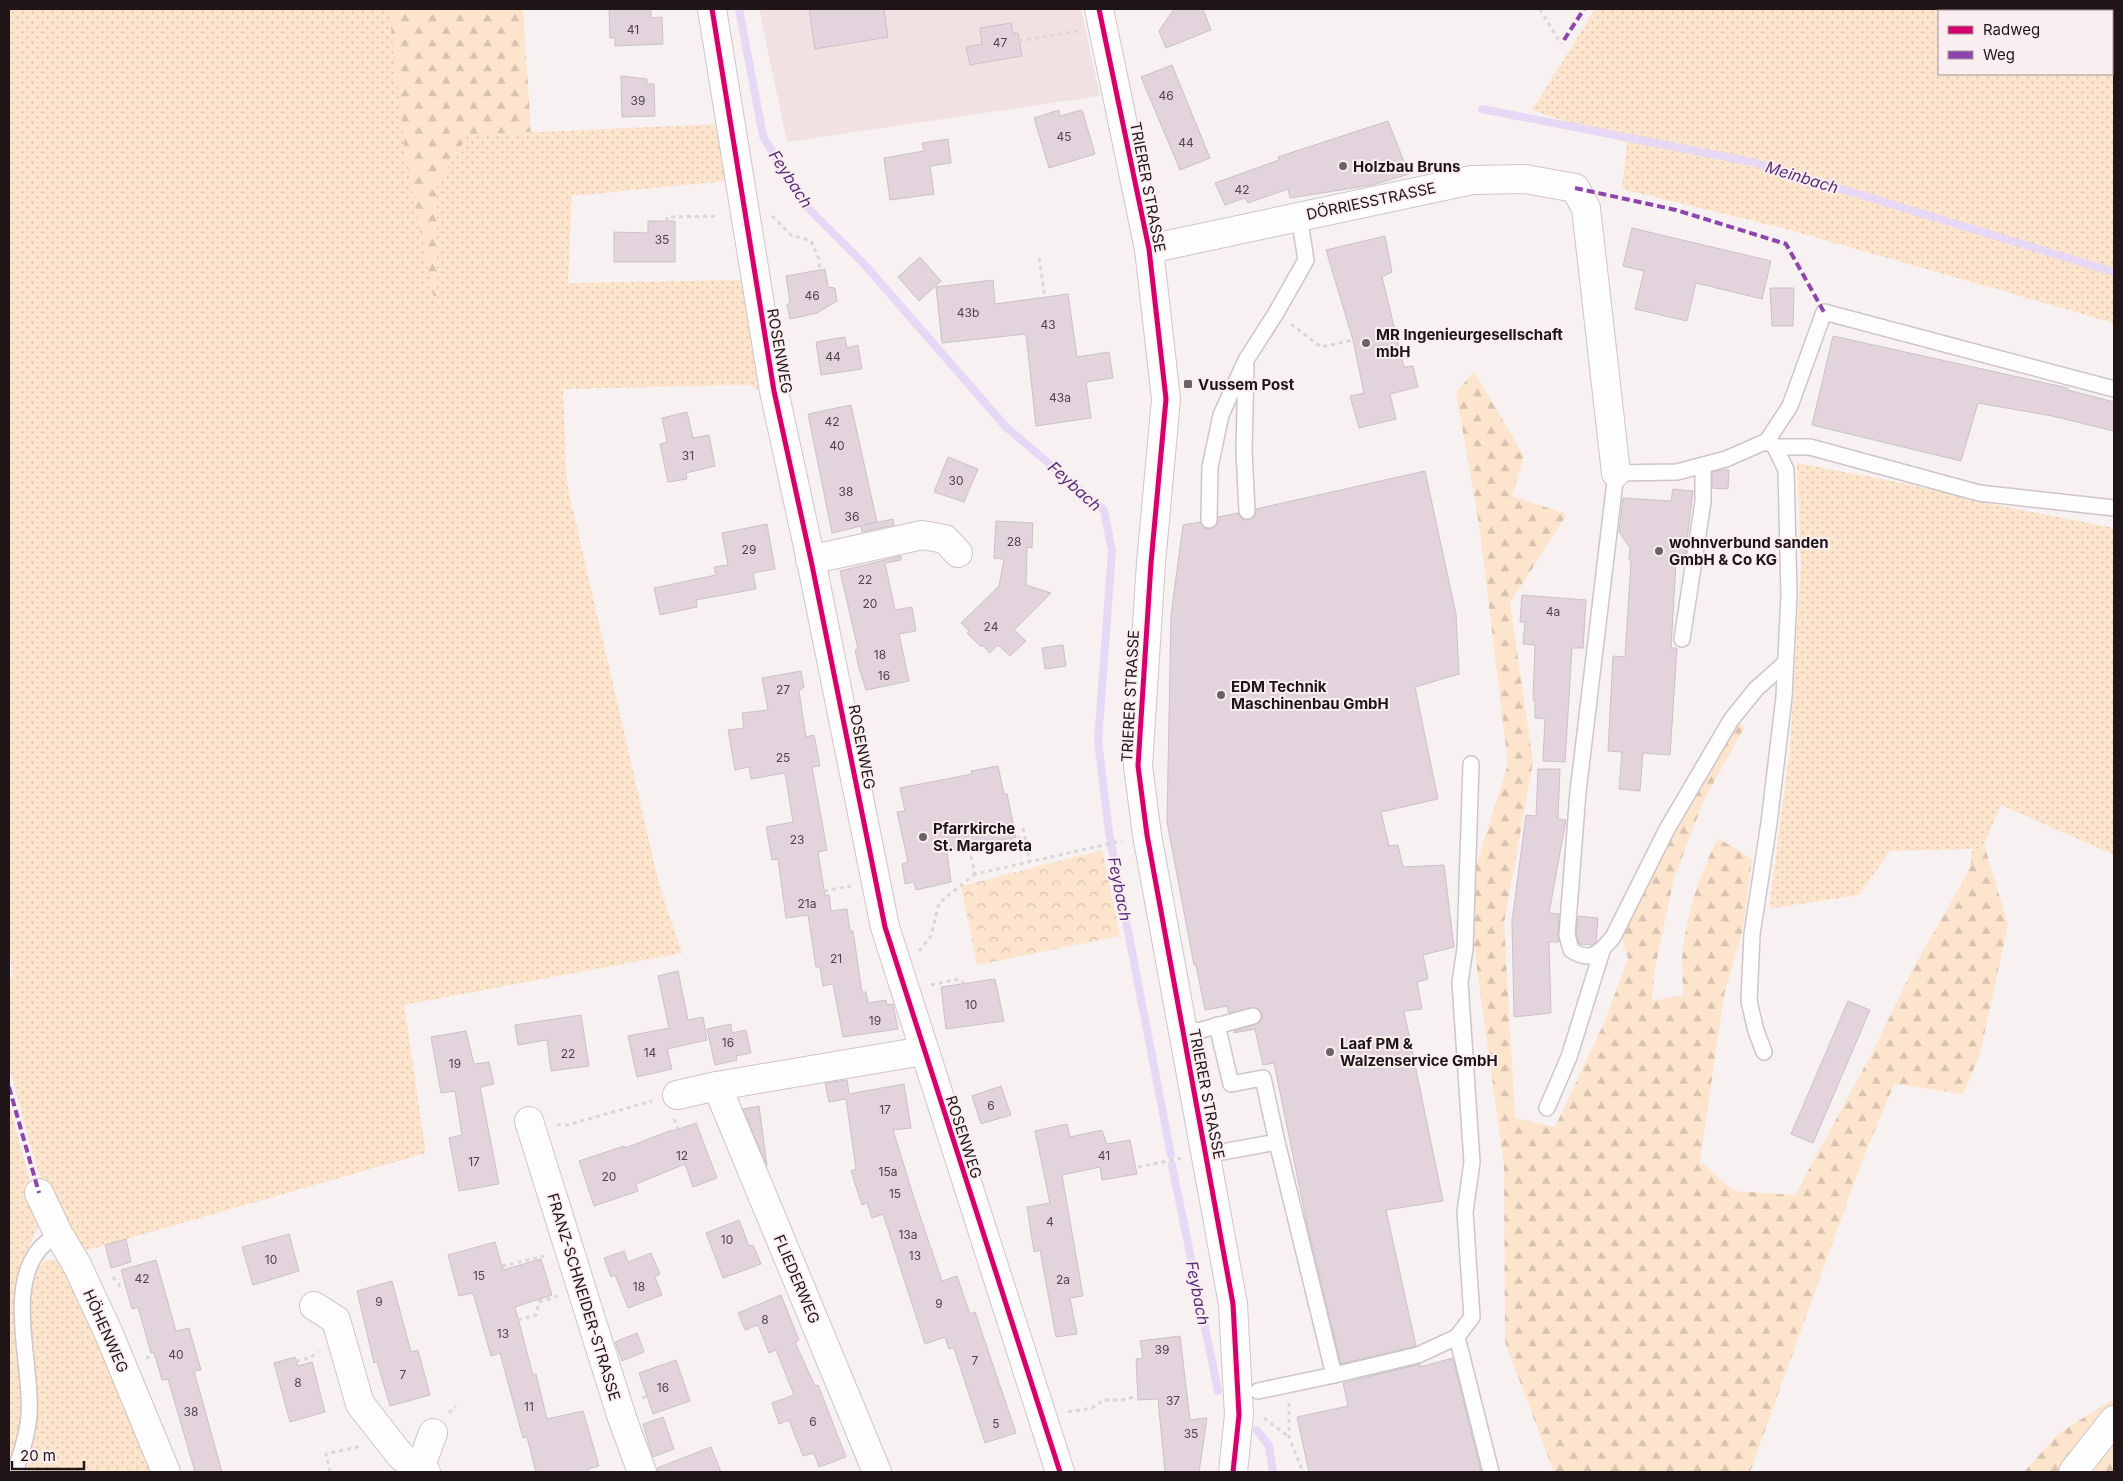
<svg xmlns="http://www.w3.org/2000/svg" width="2123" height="1481" font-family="Inter,sans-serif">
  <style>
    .built { fill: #f1e1e2 }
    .grass { fill: url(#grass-dots); fill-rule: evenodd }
    .forest { fill: url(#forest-firs) }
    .park { fill: url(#park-crowns) }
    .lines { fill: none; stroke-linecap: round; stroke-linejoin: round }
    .stream { stroke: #e7d8f5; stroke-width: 8 }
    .building { fill: #e3d3dc; stroke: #cac2c5 }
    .lane-casing { stroke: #cec5c7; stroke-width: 18 }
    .street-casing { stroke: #cec5c7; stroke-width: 30 }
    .secondary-casing { stroke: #cec5c7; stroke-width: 30 }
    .path { stroke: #d9d7d7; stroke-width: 3; stroke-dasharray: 4 4; stroke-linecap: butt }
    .lane { stroke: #fefdfd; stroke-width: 15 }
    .street { stroke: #fefdfd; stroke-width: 28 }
    .secondary { stroke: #fefdfd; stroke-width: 28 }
    .quiet { stroke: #8e44ad; stroke-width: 4; stroke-dasharray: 8 4; stroke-linecap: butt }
    .cycleway-casing { stroke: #fbeef0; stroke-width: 8 }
    .cycleway { stroke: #d6006c; stroke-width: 5 }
    .poi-dot { fill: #6b6263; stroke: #fbeef0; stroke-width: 2 }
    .labels { text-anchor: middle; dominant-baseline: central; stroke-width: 4; stroke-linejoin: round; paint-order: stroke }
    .number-label { font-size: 12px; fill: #504448 }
    .poi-label { font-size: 15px; font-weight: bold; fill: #1f1516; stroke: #fbeef0; text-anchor: start }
    .street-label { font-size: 15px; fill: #1f1516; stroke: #fbeef0 }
    .water-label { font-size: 16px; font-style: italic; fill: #562e7a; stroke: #fbeef0 }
  </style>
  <defs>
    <pattern id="grass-dots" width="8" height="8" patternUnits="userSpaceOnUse" patternTransform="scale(1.25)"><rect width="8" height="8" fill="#fce4cd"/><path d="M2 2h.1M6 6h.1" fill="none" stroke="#d8c3af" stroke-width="1.8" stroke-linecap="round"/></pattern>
    <pattern id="forest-firs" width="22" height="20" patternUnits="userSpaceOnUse" patternTransform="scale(1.25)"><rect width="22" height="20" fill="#fce4cd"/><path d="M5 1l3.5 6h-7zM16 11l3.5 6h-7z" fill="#d8c3af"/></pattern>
    <pattern id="park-crowns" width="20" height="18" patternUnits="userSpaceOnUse" patternTransform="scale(1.25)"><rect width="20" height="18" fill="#fce4cd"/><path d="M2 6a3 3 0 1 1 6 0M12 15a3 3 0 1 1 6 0" fill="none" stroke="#d8c3af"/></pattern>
  </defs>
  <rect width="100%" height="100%" fill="#f8f1f2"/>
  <polygon class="built" points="759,9 1081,9 1100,96 787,142"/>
  <g class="grass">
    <polygon points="9,9 389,9 437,309 437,184 468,135 719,124 726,181 572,196 568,283 742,280 758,373 758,391 749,385 563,389 567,484 659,884 682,953 404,1005 426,1153 85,1251 44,1192 30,1144 9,1066 9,977 13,976 9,948"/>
    <path d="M1595,9H2114V323L1786,229L1622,189L1627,143L1532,110ZM1939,11H2112V74H1939Z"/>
    <polygon points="1797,463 1908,484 1991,504 2114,528 2114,855 2001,805 1984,844 1968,873 1973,849 1890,851 1859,895 1769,909 1790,748 1801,564"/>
    <polygon points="9,1103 34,1196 42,1218 20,1266 17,1291 24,1415 9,1472"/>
    <polygon points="47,1260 55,1260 64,1262 104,1355 150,1472 28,1472 26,1290 34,1270"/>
  </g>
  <g class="forest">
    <polygon points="389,9 523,9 531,132 468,135 437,184 437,313 406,160"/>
    <path d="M1474,372L1524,456L1512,496L1567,514L1510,603L1533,762L1504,923L1515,1118L1555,1127L1605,1021L1628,958L1622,938L1689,802L1737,721L1744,728L1704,800L1674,878L1655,968L1652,1001L1683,995C1683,980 1681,963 1683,948C1688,909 1700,873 1718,838L1752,859L1742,933L1724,995L1700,1161L1734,1191L1795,1195L1874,1049L1914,967L1984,844L2008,925L1980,1054L1963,1094L1894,1084L1862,1161L1750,1472H1554L1505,1342L1504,1166L1467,895L1508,764L1479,524L1456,392Z"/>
    <polygon points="2114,1399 2114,1472 2024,1472 2059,1433"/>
  </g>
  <polygon class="park" points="1102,850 1120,936 977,965 961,886"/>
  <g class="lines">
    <g class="stream">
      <polyline points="739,9 763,136 803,203 864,264 1006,427 1104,510 1112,551 1098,741 1109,832 1171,1155"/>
      <polyline points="1482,109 1752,162 2114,272"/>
      <polyline points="1172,1165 1218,1391"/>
      <polyline points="1257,1430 1269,1446 1273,1472"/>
    </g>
  </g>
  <g class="building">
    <polygon points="609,9 651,9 651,18 662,17 663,44 615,46 615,38 610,38"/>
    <polygon points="809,9 884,9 888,37 815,49"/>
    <polygon points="1174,9 1203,9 1211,30 1166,48 1159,31"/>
    <polygon points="1011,23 1013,33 1018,33 1022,56 970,65 966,47 982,44 980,28"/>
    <polygon points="1172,65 1210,158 1180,170 1141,77"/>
    <polygon points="621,76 647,79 647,84 654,84 655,116 622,117"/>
    <polygon points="1059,110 1060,116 1082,110 1095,154 1049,168 1034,118"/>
    <polygon points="1388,121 1409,174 1372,185 1290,198 1288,189 1248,203 1245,198 1225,205 1215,183 1279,160 1278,157"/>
    <polygon points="948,139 951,163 930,166 934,194 890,200 884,158 924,151 922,143"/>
    <polygon points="648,221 675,221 675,262 614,262 614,232 648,233"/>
    <polygon points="1632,228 1771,261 1762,299 1696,283 1687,321 1635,309 1644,271 1623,266"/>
    <polygon points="1385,236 1392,272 1382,277 1404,367 1413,366 1418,387 1390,394 1396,419 1359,428 1350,396 1364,393 1353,340 1326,250"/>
    <polygon points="920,257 941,281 919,301 898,277"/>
    <polygon points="825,269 828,287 835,288 837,301 817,313 790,319 787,305 790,302 786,276"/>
    <polygon points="993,280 995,304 1068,294 1077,357 1109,352 1113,378 1086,382 1091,418 1036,426 1026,334 942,343 936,287"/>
    <polygon points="1770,288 1794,288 1793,326 1772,326"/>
    <polygon points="1833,336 2068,388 2068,390 2114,402 2114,431 2052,416 1978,403 1961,461 1812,425"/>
    <polygon points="845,337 847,348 858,345 862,369 821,375 816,342"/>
    <polygon points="851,405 877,522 864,525 893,519 894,525 862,532 861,526 832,533 808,414"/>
    <polygon points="687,412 693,438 709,435 715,466 686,473 687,479 668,482 660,444 667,442 662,418"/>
    <polygon points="948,457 978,469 964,502 934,492"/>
    <polygon points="1722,470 1729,470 1728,489 1712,488 1712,472"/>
    <polygon points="1425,471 1456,614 1459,674 1415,687 1438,799 1381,812 1389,846 1398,845 1403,867 1444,865 1454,947 1423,955 1428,979 1417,982 1422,1009 1404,1011 1443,1201 1386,1210 1416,1346 1341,1364 1308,1229 1274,1063 1263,1065 1255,1029 1234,1033 1234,1031 1259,1023 1262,1018 1262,1013 1255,1007 1229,1013 1227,1006 1205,1010 1196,965 1194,965 1167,822 1171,615 1183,525 1200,522 1204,528 1209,529 1217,525 1218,517 1238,513 1242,519 1248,520 1255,516 1256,509"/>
    <polygon points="1673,489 1693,491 1684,564 1676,563 1671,648 1677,648 1670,755 1643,753 1640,791 1619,789 1622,752 1608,751 1613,656 1625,657 1631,562 1629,560 1630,548 1619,532 1623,498 1671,501"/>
    <polygon points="996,521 1033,523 1032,548 1027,547 1026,585 1051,593 1014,630 1026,641 1010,656 998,645 990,653 982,645 981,647 967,633 969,631 961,623 999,586 1004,559 994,558"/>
    <polygon points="767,524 775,569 753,573 756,589 696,600 697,607 660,615 654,588 716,575 714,567 728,565 722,533"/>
    <polygon points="901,556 901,560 885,563 895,610 912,607 916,631 899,634 909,681 866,690 859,668 855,650 858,649 840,571"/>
    <polygon points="1522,595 1586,600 1583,648 1572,648 1565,762 1543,761 1545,719 1535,718 1535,700 1533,700 1535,645 1523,644 1525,622 1520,622"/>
    <polygon points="1063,645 1066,666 1045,669 1042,648"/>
    <polygon points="801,671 804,687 799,691 806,737 814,735 820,766 812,767 827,850 818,852 825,895 829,895 831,911 847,909 850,931 853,931 862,992 866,992 868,1003 886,1000 887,1005 893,1004 898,1029 843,1037 833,984 823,986 820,967 816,967 808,915 786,918 778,859 772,860 766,827 793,822 785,773 751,779 749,767 735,770 728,730 744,728 742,713 768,710 762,678"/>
    <polygon points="998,766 1004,794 1007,794 1016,837 947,851 951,882 916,890 914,882 905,884 902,864 908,862 897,812 905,811 900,788 972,774 971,771"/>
    <polygon points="1538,769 1560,769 1558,819 1566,820 1549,913 1559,914 1558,935 1559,942 1549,942 1551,1013 1514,1017 1512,921 1526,815 1536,816"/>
    <polygon points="1578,916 1598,918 1596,942 1592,945 1579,944 1576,934"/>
    <polygon points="678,971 688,1020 703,1017 707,1040 667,1049 672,1069 637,1077 628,1036 669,1028 658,976"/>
    <polygon points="995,979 1004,1021 946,1029 941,987"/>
    <polygon points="1848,1001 1870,1010 1813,1143 1791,1134"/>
    <polygon points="581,1015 589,1066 551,1071 547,1040 518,1045 515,1025"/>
    <polygon points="731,1024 732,1033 746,1030 751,1053 736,1056 737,1060 715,1065 707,1029"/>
    <polygon points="466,1031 474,1064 489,1062 494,1084 480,1087 499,1184 459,1191 449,1138 462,1135 455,1091 441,1093 431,1037"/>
    <polygon points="847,1080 849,1094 904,1084 911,1128 893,1130 914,1198 942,1281 957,1276 970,1314 975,1312 1016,1433 985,1443 954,1348 949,1349 945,1337 925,1344 883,1214 872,1218 867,1203 862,1205 851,1171 856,1169 846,1099 829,1102 825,1083"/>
    <polygon points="1001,1086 1011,1115 981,1124 972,1096"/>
    <polygon points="759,1106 767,1166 743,1109"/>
    <polygon points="696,1123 717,1178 693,1187 685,1164 636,1184 638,1191 594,1206 579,1161 624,1146 625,1148 672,1130 673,1131"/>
    <polygon points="1067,1124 1070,1137 1102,1130 1107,1144 1130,1140 1137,1174 1102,1180 1100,1167 1062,1175 1083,1296 1070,1298 1077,1334 1056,1337 1040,1250 1034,1252 1027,1207 1050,1203 1035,1131"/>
    <polygon points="739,1220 749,1246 753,1245 761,1264 723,1278 706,1233"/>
    <polygon points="289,1234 299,1271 253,1285 242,1247"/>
    <polygon points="126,1239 131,1262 111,1268 105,1245"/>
    <polygon points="495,1242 503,1270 541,1259 552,1295 515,1307 533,1375 536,1374 547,1419 583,1411 599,1466 588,1469 589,1472 536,1472 527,1437 523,1438 500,1353 491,1356 473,1293 459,1296 448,1255"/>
    <polygon points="624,1251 628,1262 651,1253 660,1274 655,1277 662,1295 628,1308 615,1275 611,1277 604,1258"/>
    <polygon points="156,1260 176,1331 189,1328 201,1370 194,1371 222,1472 195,1472 168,1379 162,1380 154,1352 151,1353 138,1307 132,1309 121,1270"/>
    <polygon points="392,1281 411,1352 418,1350 430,1395 390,1406 377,1362 374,1363 357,1291"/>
    <polygon points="781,1295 799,1340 795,1342 815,1386 818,1385 846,1457 819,1467 814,1453 803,1456 789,1420 779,1424 772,1403 794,1395 776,1350 769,1353 758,1325 745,1330 738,1313"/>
    <polygon points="637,1333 644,1352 622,1361 615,1342"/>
    <polygon points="1180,1336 1190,1420 1207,1418 1199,1472 1165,1472 1158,1399 1138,1400 1136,1359 1143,1358 1140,1341"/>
    <polygon points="295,1357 298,1366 312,1362 325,1412 290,1422 274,1363"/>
    <polygon points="1453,1358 1481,1472 1309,1472 1297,1417 1348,1406 1343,1383 1420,1364 1420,1367"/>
    <polygon points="676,1360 690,1401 653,1414 639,1373"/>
    <polygon points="663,1417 674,1449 653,1457 643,1424"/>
    <polygon points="711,1447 721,1472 657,1472 657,1468"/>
  </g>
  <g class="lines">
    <defs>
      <g id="lane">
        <polyline points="1246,366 1244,451 1247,511"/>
        <polyline points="1775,447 1810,447 1979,493 2114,508"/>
        <polyline points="1209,520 1210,467 1221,415 1246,360 1276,313 1306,260 1299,216"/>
        <polyline points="1682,639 1703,502 1703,465"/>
        <path d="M1785,663L1756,689L1731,720L1667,829L1613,937C1600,953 1591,963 1571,950L1567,935L1578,792L1616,473L1677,472L1726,459L1767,441L1790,406L1824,312L2114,389"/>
        <polyline points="1182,1027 1198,1031 1253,1016"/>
        <polyline points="1764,1052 1756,1031 1749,1001 1752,934 1769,823 1784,697 1789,595 1786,470 1775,447 1767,441"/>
        <polyline points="1547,1108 1569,1057 1602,951"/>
        <polyline points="1206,1155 1277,1142 1263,1078 1231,1084 1217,1025"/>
        <polyline points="1457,1337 1491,1472"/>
        <polyline points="1334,1375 1418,1355 1457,1337 1472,1317 1465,1212 1472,1162 1460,982 1465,949 1471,764"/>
        <polyline points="1258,1391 1334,1375 1277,1142"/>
        <path d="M15,1472C21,1454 27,1436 29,1416C33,1368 6,1292 38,1251C43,1244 51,1239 58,1233"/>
      </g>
      <g id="street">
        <polyline points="712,9 774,391 812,565 885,927 1060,1472"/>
        <polyline points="1149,249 1472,180 1525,179 1575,188 1586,208 1616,473"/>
        <polyline points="810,560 922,535 945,539 958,553"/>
        <polyline points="717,1086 877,1472"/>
        <polyline points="677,1095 717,1086 923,1051"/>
        <polyline points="529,1121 622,1418 642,1472"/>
        <polyline points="39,1193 58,1233 77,1265 109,1334 166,1472"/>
        <polyline points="314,1306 336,1320 360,1404 400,1455 418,1472"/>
        <polyline points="426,1472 422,1463 433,1433"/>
        <polyline points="2073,1472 2114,1420"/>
      </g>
      <polyline id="secondary" points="1099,9 1149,249 1166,399 1151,563 1138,766 1147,835 1233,1304 1239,1415 1233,1472"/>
    </defs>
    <use href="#lane" class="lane-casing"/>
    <use href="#street" class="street-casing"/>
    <use href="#secondary" class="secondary-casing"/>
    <g class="path">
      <polyline points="1540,9 1561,44"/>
      <polyline points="1019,41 1078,31"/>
      <polyline points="772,216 791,235 811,241 819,259 820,270"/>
      <polyline points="667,221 667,217 719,216"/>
      <polyline points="1039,258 1045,297"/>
      <polyline points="1291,324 1321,347 1353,340"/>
      <polyline points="963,817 975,874 1122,841"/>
      <polyline points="1023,828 1030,863"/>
      <polyline points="970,848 1024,837"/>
      <polyline points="824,891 851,886"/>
      <polyline points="919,951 931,936 939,903 975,874"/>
      <polyline points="931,985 959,979 964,983"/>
      <polyline points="674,1119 678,1129"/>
      <polyline points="557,1125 567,1125 652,1101"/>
      <polyline points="1138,1167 1182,1158"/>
      <polyline points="502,1266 544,1256"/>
      <polyline points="113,1277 120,1286 125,1285"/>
      <polyline points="518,1320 536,1315 539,1302 557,1296"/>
      <polyline points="146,1358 155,1355"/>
      <polyline points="296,1361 310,1358 318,1351"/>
      <polyline points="642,1398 651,1395"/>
      <polyline points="1289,1403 1289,1437 1303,1472"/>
      <polyline points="1068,1412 1092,1408 1104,1400 1122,1400 1138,1396"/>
      <polyline points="449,1413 456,1406"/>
      <polyline points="1264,1418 1289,1437"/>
      <polyline points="330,1472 326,1454 361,1446"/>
    </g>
    <use href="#lane" class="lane"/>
    <use href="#street" class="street"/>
    <use href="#secondary" class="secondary"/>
    <g class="quiet">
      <polyline points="1564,40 1584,9"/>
      <polyline points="1575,188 1676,210 1786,244 1824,312"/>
      <polyline points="9,1087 39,1193"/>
    </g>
    <defs>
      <g id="cycleway">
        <polyline points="712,9 774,391 812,565 885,927 1060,1472"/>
        <polyline points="1099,9 1149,249 1166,399 1151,563 1138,766 1147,835 1233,1304 1239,1415 1233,1472"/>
      </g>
    </defs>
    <use href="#cycleway" class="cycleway-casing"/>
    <use href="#cycleway" class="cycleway"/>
  </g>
  <g class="poi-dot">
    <circle cx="1343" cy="166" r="5"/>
    <circle cx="1366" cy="343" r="5"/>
    <rect x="1183" y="379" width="10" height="10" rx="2.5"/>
    <circle cx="1659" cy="551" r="5"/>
    <circle cx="1221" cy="695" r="5"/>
    <circle cx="923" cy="837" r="5"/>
    <circle cx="1330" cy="1052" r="5"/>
  </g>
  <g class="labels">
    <g class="number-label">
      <text x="633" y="29">41</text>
      <text x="1000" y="42">47</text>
      <text x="1166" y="95">46</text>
      <text x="638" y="100">39</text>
      <text x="1064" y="136">45</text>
      <text x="1186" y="142">44</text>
      <text x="1242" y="189">42</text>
      <text x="662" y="239">35</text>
      <text x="812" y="295">46</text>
      <text x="968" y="312">43b</text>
      <text x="1048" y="324">43</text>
      <text x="833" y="356">44</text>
      <text x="1060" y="397">43a</text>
      <text x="832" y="421">42</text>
      <text x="837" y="445">40</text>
      <text x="688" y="455">31</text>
      <text x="956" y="480">30</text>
      <text x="846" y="491">38</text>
      <text x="852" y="516">36</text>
      <text x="1014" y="541">28</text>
      <text x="749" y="549">29</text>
      <text x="865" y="579">22</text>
      <text x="870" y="603">20</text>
      <text x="1553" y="611">4a</text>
      <text x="991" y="626">24</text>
      <text x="880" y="654">18</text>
      <text x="884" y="675">16</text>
      <text x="783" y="689">27</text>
      <text x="783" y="757">25</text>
      <text x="797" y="839">23</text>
      <text x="807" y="903">21a</text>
      <text x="836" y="958">21</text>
      <text x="971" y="1004">10</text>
      <text x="875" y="1020">19</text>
      <text x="728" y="1042">16</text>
      <text x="650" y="1052">14</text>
      <text x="568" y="1053">22</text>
      <text x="455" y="1063">19</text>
      <text x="991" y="1105">6</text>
      <text x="885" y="1109">17</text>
      <text x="682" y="1155">12</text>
      <text x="1104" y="1155">41</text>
      <text x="474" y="1161">17</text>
      <text x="888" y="1171">15a</text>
      <text x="609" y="1176">20</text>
      <text x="895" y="1193">15</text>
      <text x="1050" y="1221">4</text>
      <text x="908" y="1234">13a</text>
      <text x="727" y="1239">10</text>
      <text x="915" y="1255">13</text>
      <text x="271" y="1259">10</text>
      <text x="479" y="1275">15</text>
      <text x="142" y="1278">42</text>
      <text x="1063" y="1279">2a</text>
      <text x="639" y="1286">18</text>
      <text x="379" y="1301">9</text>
      <text x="939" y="1303">9</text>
      <text x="765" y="1319">8</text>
      <text x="503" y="1333">13</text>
      <text x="1162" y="1349">39</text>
      <text x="176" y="1354">40</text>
      <text x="975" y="1360">7</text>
      <text x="403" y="1374">7</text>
      <text x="298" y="1382">8</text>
      <text x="663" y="1387">16</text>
      <text x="1173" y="1400">37</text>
      <text x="529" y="1406">11</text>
      <text x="191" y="1411">38</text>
      <text x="813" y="1421">6</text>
      <text x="996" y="1423">5</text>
      <text x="1191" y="1433">35</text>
    </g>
    <g class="poi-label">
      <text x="1353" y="166">Holzbau Bruns</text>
      <text x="1376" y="334">MR Ingenieurgesellschaft<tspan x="1376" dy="17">mbH</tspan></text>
      <text x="1198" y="384">Vussem Post</text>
      <text x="1669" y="542">wohnverbund sanden<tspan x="1669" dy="17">GmbH &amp; Co KG</tspan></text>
      <text x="1231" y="686">EDM Technik<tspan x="1231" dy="17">Maschinenbau GmbH</tspan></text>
      <text x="933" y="828">Pfarrkirche<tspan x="933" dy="17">St. Margareta</tspan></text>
      <text x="1340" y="1043">Laaf PM &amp;<tspan x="1340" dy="17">Walzenservice GmbH</tspan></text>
    </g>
    <g class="street-label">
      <text transform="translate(1148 187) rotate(79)">TRIERER STRASSE</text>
      <text transform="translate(1371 201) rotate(-12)">DÖRRIESSTRASSE</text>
      <text transform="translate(780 351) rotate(80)">ROSENWEG</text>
      <text transform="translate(1130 696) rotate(-87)">TRIERER STRASSE</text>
      <text transform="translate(862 747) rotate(79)">ROSENWEG</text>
      <text transform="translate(1207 1094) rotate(79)">TRIERER STRASSE</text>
      <text transform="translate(964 1137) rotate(72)">ROSENWEG</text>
      <text transform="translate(797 1279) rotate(67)">FLIEDERWEG</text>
      <text transform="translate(584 1297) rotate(73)">FRANZ-SCHNEIDER-STRASSE</text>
      <text transform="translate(106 1331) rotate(66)">HÖHENWEG</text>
    </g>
    <g class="water-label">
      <text transform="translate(1802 177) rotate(17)">Meinbach</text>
      <text transform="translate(791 179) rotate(57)">Feybach</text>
      <text transform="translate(1075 486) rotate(42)">Feybach</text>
      <text transform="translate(1120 889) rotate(79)">Feybach</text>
      <text transform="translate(1198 1293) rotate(79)">Feybach</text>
    </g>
  </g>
  <rect width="2123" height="1481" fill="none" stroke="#1f1516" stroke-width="20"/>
  <rect x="1938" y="10" width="175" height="65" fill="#fbeef0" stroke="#a39799"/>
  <rect x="1948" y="26" width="25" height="8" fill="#d6006c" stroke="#a39799"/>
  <text x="1983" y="35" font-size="15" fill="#1f1516">Radweg</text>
  <rect x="1948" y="51" width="25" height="8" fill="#8e44ad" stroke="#a39799"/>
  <text x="1983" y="60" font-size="15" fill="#1f1516">Weg</text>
  <path d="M12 1461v8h72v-8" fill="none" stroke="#1f1516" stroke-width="2.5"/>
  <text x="20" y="1461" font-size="15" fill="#1f1516" stroke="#fbeef0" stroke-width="4" paint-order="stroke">20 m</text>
</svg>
